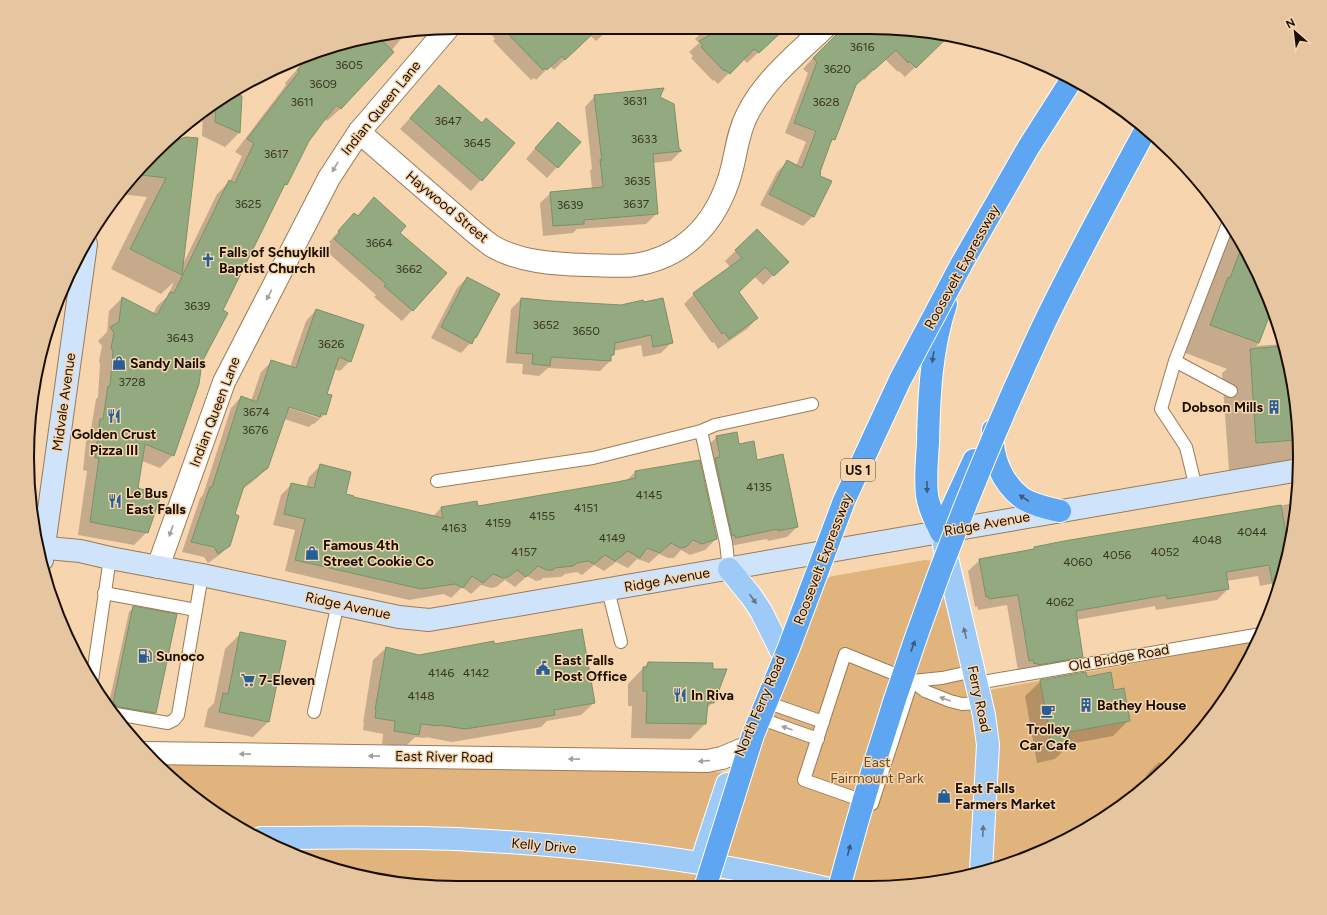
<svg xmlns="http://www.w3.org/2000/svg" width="1327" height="915" font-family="Figtree,sans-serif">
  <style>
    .green { fill: #e2b47d }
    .shadow { fill: #0003; fill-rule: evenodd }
    .building { fill: #93aa80; stroke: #7b9168 }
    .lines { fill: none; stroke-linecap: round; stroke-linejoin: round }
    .lane-casing { stroke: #997b57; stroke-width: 14 }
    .street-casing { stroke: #997b57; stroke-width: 24 }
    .secondary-casing { stroke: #997b57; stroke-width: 24 }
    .primary-casing { stroke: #fff; stroke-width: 24 }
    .highway-casing { stroke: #fff; stroke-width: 24 }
    .lane { stroke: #fff; stroke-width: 12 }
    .street { stroke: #fff; stroke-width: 22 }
    .secondary { stroke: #cfe4fb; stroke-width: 22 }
    .primary { stroke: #9ecaf7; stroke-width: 22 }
    .highway { stroke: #5ea6f2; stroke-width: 22 }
    .highway-bridge-casing { stroke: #fff; stroke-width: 24; stroke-linecap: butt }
    .highway-bridge { stroke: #5ea6f2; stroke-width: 22 }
    .oneway { fill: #a49f9a }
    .oneway2 { fill: #3c5a7a }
    .oneway3 { fill: #637689 }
    .labels { text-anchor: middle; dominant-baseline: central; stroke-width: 3; stroke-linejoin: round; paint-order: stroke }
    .number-label { font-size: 12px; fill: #393622 }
    .shield { fill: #f7d6af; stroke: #5d4b37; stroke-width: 1 }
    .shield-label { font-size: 13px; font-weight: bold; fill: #1b0f03 }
    .street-label { font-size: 14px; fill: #1b0f03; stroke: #f7d6af }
    .poi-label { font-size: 14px; font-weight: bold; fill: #1b0f03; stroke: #f7d6af; text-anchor: start }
    .park-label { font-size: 14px; fill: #6c4d25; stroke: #f7d6af }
    .rim { fill: none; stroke: #1b0f03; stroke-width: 2 }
  </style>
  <rect width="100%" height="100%" fill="#f7d6af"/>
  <polygon class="green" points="925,560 935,561 936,562 967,694 1257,641 1227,697 1174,762 1109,815 1060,843 953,880 870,888 458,888 373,880 293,855 218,815 155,763 701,771 751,774 798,647 825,581 827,578 833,576"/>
  <g class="shadow">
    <polygon points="494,27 612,27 596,41 590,35 554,70 550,66 536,80 534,78 531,80 493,41 495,39 489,32"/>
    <polygon points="701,27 786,27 747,63 743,59 718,84 714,80 713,81 691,58 693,56 689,52 699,43 695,39 704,30"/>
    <polygon points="870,27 942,34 939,38 942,41 905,77 899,71 898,72 885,59 864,80 862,78 855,85 834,139 829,144 819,176 813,216 803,226 760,205 777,172 787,162 796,166 806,142 785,133 808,73 803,69 813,58"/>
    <polygon points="405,34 391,51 392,52 340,109 327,121 325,119 308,141 286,184 281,189 221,310 201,362 173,455 160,468 142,461 137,488 147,532 134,545 78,535 87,471 83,470 87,433 91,429 96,399 98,397 100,364 99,361 102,346 98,341 107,332 109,311 122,298 153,314 157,306 167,297 174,282 161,294 111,269 147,197 119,194 119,192 134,174 167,145 187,137 183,264 217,194 230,181 242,156 235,152 286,85 285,83 306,60 302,57 346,42"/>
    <polygon points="439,86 482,124 514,143 471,191 400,129"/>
    <polygon points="239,89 238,96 241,97 239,133 225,147 202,136 203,113 219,99"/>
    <polygon points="595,96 659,98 678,148 681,151 671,161 653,163 657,213 646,224 577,229 573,233 543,236 540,203 551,193 592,189 590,170 592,169 585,107"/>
    <polygon points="548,133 580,142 547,178 526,159"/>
    <polygon points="364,209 399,233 446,274 402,321 374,297 376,295 325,250 331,244 329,242 344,225 357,217"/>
    <polygon points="1231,225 1267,293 1272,308 1259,343 1256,346 1283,344 1292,374 1300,458 1299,464 1229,470 1222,373 1227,369 1183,352 1201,306 1205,302 1227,242"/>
    <polygon points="757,230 787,262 763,285 754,276 738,292 757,318 747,329 718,349 714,342 712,343 684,304 694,294 731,268 725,261"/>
    <polygon points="467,278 476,337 461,353 431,338 457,288"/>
    <polygon points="521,299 552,302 621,306 672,342 661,353 643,357 641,345 613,351 610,361 600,371 548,368 539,376 522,374 523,364 506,363 511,309"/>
    <path d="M316,310L350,361L340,371L334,369L326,394L325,414L314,424H312L309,427L284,419L267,468L257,478L242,490L233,515L229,546L218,556L208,563L204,557L182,552L200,498L203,495L231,408L241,397L251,401L261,372L272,361L290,367L306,321ZM285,405L319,416V418L284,406Z"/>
    <path d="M717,437L738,446L757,461L797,527L787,537L768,541L767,539L725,547L706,447ZM717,443H719L720,462Z"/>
    <polygon points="320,466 345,494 353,498 432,517 441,508 477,507 626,481 635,472 716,539 705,550 690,555 681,550 674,558 668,558 659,554 649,563 637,559 628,568 616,562 604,571 594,565 582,575 577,572 565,574 561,577 543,578 541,580 536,581 527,576 515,587 505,580 496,587 491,588 481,585 471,594 462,587 451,598 444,594 409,600 285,571 295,530 273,525 281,495 292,484 306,487 309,477"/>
    <polygon points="1295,503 1292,542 1279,582 1260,586 1258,576 1226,581 1228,589 1217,600 1156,610 1155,606 1076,620 1082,657 1071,668 1018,671 1007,605 978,610 977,606 975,607 968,571 980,560 1032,550 1035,548"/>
    <polygon points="134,607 155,713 150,718 108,707 129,612"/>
    <polygon points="241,633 268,722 253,737 204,727 208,709 214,703 225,649"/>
    <polygon points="493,645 594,703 581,715 547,721 541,727 452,742 426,737 425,738 415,737 405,747 382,744 383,734 363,730 364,723 363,723 373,660 386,648 419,657"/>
    <polygon points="648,663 713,702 706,709 705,724 690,739 631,738 632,706 628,706 628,684"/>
    <polygon points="1086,678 1113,691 1128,721 1113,736 1070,744 1055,759 1037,763 1025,696 1041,681"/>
    <polygon points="1159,762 1167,767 1134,794 1149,772"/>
  </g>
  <g class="building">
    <polygon points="501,27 600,27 565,60 562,56 547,70 545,68 543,70"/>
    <polygon points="705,27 787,27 759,53 754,49 730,74 725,70 724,71 701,47 703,45 699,41 712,34"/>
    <polygon points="844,27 870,27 950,35 916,68 909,61 908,63 896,50 874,70 873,69 856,85 835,140 832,139 820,172 821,173 820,176 832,181 814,217 769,194 787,160 802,168 816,131 794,123 817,62 813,58"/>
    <polygon points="378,37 394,52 341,109 336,105 309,141 287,185 285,184 223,310 228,313 202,362 199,384 174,456 145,444 138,488 161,495 148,533 90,522 99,458 95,458 100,419 103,419 108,386 110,386 113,351 111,348 114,333 110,327 119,322 122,297 157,315 170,292 174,293 229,180 235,183 254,143 247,139 299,72 297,70 312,53 346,42"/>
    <polygon points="439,85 482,123 486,118 515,143 482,181 410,118"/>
    <polygon points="240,88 239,95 242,96 240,133 215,122 216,101"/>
    <polygon points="664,88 660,97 674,104 679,148 682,151 653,154 658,214 584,220 584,224 553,226 550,192 603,187 600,159 602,161 594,95"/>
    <polygon points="558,122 581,142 558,168 535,148"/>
    <polygon points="186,137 198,138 182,275 130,249 166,178 134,174 169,143"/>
    <polygon points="374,197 406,226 400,233 447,273 413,311 384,286 386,284 334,239 340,233 338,231 354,213 358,216"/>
    <polygon points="757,229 789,262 774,276 765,267 739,292 758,318 729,339 724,332 722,334 693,293 742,258 735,250"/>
    <polygon points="1242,246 1267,293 1272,309 1259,343 1210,325 1228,277 1230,278"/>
    <polygon points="467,277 500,294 476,338 475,337 472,344 441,327"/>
    <polygon points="521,298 552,301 621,305 643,300 644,302 663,298 673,343 653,347 651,335 615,343 614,355 611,355 611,361 551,357 550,366 532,364 533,354 516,353"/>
    <polygon points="316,309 364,325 351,362 339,357 327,394 332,395 326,415 321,413 320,417 289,407 268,468 244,486 235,514 239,516 230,546 218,554 214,547 191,542 210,487 212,487 241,396 257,402 271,360 296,368"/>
    <polygon points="1283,346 1292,374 1298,440 1256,443 1250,349"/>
    <polygon points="737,432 739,444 754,441 757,460 783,454 798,527 778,531 778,529 735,538 735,535 732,536 715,458 720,457 716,436"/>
    <polygon points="700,460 717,539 702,544 693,540 686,547 680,548 671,543 660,553 647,548 640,558 628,551 615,561 605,555 594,564 588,561 577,563 573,566 555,568 553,570 547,570 538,566 526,577 517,570 508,577 503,578 493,574 483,583 472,576 463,588 455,584 421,589 295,560 305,519 284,514 291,483 314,488 320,464 351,472 346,494 354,496 354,497 443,518 441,507 477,501 478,506 617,482 636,478 635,471"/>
    <polygon points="1281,505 1289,551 1275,597 1269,565 1226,572 1229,589 1167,599 1166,595 1076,611 1083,657 1038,665 1037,663 1034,664 1033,660 1029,661 1018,595 989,599 988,596 986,597 979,559 1034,549 1034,547 1064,541"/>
    <polygon points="133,606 177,614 156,713 119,707 113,703"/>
    <polygon points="582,629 595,703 554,710 555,715 465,729 439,725 439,726 421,724 419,735 394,731 395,721 375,718 376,711 375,710 386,647 419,655 494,641 494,644"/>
    <polygon points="240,632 286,641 269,722 219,712 223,693 228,694"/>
    <polygon points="648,662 713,663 713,669 727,669 714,703 708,703 706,724 646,723 647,691 643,691 643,667 647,667"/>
    <polygon points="1086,672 1087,677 1111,672 1114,690 1124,688 1130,721 1069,732 1071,744 1052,748 1040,680"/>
  </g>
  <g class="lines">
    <defs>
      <g id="lane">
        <polyline points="1175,361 1231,391"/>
        <polyline points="701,431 726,543 729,569"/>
        <polyline points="437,481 593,458 701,431 715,425 812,404"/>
        <polyline points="1196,488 1186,447 1161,409 1175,361 1229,221"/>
        <polyline points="608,590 621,642"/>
        <polyline points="104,593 196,610"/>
        <polygon points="845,654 912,681 872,804 804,780"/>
        <polyline points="92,681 110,558"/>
        <polyline points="912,681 925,691 950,701 962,704 982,703"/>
        <polyline points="912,681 942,678 974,671"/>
        <polyline points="977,683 1261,634"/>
        <polyline points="763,701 823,722"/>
        <polyline points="109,709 116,714 168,723 174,720 178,715 202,575"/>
        <polyline points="314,712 338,603"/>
        <polyline points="756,717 818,739"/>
      </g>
      <g id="street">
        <path d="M359,132L473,231C479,236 485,241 492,246C519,262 555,264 586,265C601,265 619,267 634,265C682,258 713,226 728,182C736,160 736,136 747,115C764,80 797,54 825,27"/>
        <polyline points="158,567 224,382 329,178 359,132 448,28"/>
        <polyline points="145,753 707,761 722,758 741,750"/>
      </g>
      <g id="secondary">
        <polyline points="37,547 80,551 110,558 202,575 399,617 429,620 447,617 1299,470"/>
        <polyline points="42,560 86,244"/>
      </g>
      <g id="primary">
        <polyline points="944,545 984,715 988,745 981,870"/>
        <polyline points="729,569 751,596 761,611 782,653"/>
        <path d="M261,838C331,838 402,836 472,840C590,846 709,860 825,888"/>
        <polyline points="701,863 727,784"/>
      </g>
      <g id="highway">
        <path d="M993,430C991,456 1001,482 1022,498C1033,505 1047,508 1060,511"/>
        <polyline points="941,532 974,460"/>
        <path d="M941,532C935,520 929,508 927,495C925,478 927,460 928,443C929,395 931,349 946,304"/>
      </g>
    </defs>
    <use href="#lane" class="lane-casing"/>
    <use href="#street" class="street-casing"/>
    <use href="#secondary" class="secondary-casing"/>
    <use href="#primary" class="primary-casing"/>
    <use href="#highway" class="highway-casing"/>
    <use href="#lane" class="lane"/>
    <use href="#street" class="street"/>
    <use href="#secondary" class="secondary"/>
    <use href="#primary" class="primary"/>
    <use href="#highway" class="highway"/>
    <defs>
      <g id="highway-bridge">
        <polyline points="705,888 753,735 789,647 844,501 900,380 962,263 1028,148 1072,79"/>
        <path d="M839,888C890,696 958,508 1042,328C1074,261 1110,196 1145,131"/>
      </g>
    </defs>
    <use href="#highway-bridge" class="highway-bridge-casing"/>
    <use href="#highway-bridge" class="highway-bridge"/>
  </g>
  <defs><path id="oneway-solid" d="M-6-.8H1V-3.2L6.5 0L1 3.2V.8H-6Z"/></defs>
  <g class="oneway">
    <use href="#oneway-solid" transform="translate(335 167) rotate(120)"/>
    <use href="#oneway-solid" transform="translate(269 295) rotate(118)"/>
    <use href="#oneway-solid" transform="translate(171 531) rotate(109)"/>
    <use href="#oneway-solid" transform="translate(945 699) rotate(-160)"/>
    <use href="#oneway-solid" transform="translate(787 728) rotate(-161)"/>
    <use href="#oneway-solid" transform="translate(245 754) rotate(-179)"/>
    <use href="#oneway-solid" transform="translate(374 756) rotate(-179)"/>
    <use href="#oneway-solid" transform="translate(574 759) rotate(-179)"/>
    <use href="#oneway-solid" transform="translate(704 761) rotate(176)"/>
  </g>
  <g class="oneway2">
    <use href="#oneway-solid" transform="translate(933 357) rotate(99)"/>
    <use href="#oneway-solid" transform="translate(927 487) rotate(89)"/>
    <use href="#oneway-solid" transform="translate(1024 498) rotate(-147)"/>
    <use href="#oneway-solid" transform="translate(913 646) rotate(-70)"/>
    <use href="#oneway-solid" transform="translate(849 850) rotate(-75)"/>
  </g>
  <g class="oneway3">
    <use href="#oneway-solid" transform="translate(753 599) rotate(55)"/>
    <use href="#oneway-solid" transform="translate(965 633) rotate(-103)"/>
    <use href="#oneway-solid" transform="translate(983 831) rotate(-87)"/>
  </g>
  <defs>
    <symbol id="church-bare" viewBox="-9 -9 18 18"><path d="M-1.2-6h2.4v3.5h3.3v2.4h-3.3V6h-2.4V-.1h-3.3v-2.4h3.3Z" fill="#265e96" stroke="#f7d6af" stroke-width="2.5" paint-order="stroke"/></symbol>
    <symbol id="shop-bare" viewBox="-9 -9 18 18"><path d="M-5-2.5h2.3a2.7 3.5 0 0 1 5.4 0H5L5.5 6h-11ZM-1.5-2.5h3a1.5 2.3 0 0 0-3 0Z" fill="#265e96" stroke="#f7d6af" stroke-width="2.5" paint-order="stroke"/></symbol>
    <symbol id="building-bare" viewBox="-9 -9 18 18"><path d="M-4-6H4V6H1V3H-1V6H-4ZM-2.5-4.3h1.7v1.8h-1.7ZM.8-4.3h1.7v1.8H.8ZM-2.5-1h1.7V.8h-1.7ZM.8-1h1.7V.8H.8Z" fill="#265e96" stroke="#f7d6af" stroke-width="2.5" paint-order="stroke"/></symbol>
    <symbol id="restaurant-bare" viewBox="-9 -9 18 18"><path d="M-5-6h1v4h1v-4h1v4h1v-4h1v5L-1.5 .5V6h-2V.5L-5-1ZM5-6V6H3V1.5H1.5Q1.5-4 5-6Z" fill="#265e96" stroke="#f7d6af" stroke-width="2.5" paint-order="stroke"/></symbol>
    <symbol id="fuel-bare" viewBox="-9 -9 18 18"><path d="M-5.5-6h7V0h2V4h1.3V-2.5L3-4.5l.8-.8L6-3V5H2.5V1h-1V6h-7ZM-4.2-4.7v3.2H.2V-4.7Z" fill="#265e96" stroke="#f7d6af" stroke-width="2.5" paint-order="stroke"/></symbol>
    <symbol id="civic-bare" viewBox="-9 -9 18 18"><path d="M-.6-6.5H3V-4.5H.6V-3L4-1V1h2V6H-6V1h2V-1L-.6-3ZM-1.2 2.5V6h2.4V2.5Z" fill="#265e96" stroke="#f7d6af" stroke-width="2.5" paint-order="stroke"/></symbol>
    <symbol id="supermarket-bare" viewBox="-9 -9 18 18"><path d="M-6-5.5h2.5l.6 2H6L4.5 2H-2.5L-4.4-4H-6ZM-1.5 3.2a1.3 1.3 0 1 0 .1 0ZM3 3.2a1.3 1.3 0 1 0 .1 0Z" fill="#265e96" stroke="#f7d6af" stroke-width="2.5" paint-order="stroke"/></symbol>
    <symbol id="cafe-bare" viewBox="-9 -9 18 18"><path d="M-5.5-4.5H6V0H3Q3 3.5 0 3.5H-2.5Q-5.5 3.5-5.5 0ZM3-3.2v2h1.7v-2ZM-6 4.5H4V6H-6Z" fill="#265e96" stroke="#f7d6af" stroke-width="2.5" paint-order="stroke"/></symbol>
  </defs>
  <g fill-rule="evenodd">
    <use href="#church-bare" x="198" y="250" width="20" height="20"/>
    <use href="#shop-bare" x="109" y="353" width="20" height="20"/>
    <use href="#building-bare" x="1264" y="397" width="20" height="20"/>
    <use href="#restaurant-bare" x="104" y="406" width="20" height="20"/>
    <use href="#restaurant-bare" x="105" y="491" width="20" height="20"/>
    <use href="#shop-bare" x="302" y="543" width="20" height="20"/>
    <use href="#fuel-bare" x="135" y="646" width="20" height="20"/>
    <use href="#civic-bare" x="533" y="658" width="20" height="20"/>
    <use href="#supermarket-bare" x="238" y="670" width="20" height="20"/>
    <use href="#restaurant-bare" x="670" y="685" width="20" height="20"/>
    <use href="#building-bare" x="1076" y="695" width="20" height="20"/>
    <use href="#cafe-bare" x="1038" y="701" width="20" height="20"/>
    <use href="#shop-bare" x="934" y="786" width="20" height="20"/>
  </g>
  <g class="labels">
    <g class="number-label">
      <text x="862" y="47">3616</text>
      <text x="349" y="65">3605</text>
      <text x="837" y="69">3620</text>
      <text x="323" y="84">3609</text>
      <text x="635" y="101">3631</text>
      <text x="302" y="102">3611</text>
      <text x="826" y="102">3628</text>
      <text x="448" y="121">3647</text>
      <text x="644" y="139">3633</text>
      <text x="477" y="143">3645</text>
      <text x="276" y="154">3617</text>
      <text x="637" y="181">3635</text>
      <text x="248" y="204">3625</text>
      <text x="636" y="204">3637</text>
      <text x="570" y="205">3639</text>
      <text x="379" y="243">3664</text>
      <text x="409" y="269">3662</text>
      <text x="197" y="306">3639</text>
      <text x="546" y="325">3652</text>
      <text x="586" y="331">3650</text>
      <text x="180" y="338">3643</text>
      <text x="331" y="344">3626</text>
      <text x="132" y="382">3728</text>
      <text x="256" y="412">3674</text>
      <text x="255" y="430">3676</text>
      <text x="759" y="487">4135</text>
      <text x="649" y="495">4145</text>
      <text x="586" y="508">4151</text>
      <text x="542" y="516">4155</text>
      <text x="498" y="523">4159</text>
      <text x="454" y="528">4163</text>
      <text x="1252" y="532">4044</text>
      <text x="612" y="538">4149</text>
      <text x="1207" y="540">4048</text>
      <text x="524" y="552">4157</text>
      <text x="1165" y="552">4052</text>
      <text x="1117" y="555">4056</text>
      <text x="1078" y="562">4060</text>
      <text x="1060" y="602">4062</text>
      <text x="441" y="673">4146</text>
      <text x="476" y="673">4142</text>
      <text x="421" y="696">4148</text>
    </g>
    <rect class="shield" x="841" y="459" width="34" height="22" rx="3"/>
    <g class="shield-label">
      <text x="858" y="470">US 1</text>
    </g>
    <g class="street-label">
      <text transform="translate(381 108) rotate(-51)">Indian Queen Lane</text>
      <text transform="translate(447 207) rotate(40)">Haywood Street</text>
      <text transform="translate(962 267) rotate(-61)">Roosevelt Expressway</text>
      <text transform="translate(64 402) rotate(-82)">Midvale Avenue</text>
      <text transform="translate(215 412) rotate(-69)">Indian Queen Lane</text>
      <text transform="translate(987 524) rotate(-10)">Ridge Avenue</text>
      <text transform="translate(823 559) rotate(-69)">Roosevelt Expressway</text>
      <text transform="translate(667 580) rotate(-10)">Ridge Avenue</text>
      <text transform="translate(348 606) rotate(12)">Ridge Avenue</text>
      <text transform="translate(1119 658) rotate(-10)">Old Bridge Road</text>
      <text transform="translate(979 699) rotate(78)">Ferry Road</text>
      <text transform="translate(760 706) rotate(-67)">North Ferry Road</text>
      <text transform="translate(444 757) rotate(1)">East River Road</text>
      <text transform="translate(544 846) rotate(5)">Kelly Drive</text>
    </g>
    <g class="poi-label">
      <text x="219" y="252">Falls of Schuylkill<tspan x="219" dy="16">Baptist Church</tspan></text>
      <text x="130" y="363">Sandy Nails</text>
      <text x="1263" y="407" text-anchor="end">Dobson Mills</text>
      <text x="114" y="434" text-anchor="middle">Golden Crust<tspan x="114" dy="16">Pizza III</tspan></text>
      <text x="126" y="493">Le Bus<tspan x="126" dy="16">East Falls</tspan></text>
      <text x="323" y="545">Famous 4th<tspan x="323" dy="16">Street Cookie Co</tspan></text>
      <text x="156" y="656">Sunoco</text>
      <text x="554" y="660">East Falls<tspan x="554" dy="16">Post Office</tspan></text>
      <text x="259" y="680">7-Eleven</text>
      <text x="691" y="695">In Riva</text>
      <text x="1097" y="705">Bathey House</text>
      <text x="1048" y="729" text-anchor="middle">Trolley<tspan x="1048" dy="16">Car Cafe</tspan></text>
      <text x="955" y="788">East Falls<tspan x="955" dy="16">Farmers Market</tspan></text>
    </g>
    <g class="park-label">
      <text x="877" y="762">East<tspan x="877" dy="16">Fairmount Park</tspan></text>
    </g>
  </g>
  <path d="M0 0H1327V915H0ZM457 34H870A423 423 0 0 1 1293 457V458A423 423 0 0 1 870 881H457A423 423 0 0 1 34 458V457A423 423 0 0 1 457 34Z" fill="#e5c6a1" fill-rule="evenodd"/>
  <path class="rim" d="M457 34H870A423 423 0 0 1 1293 457V458A423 423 0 0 1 870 881H457A423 423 0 0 1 34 458V457A423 423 0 0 1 457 34Z"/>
  <g transform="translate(1295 32) rotate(332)" stroke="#f7d6af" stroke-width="3" paint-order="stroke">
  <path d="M0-3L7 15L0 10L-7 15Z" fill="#1b0f03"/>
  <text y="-6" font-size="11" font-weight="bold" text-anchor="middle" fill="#1b0f03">N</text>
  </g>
</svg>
